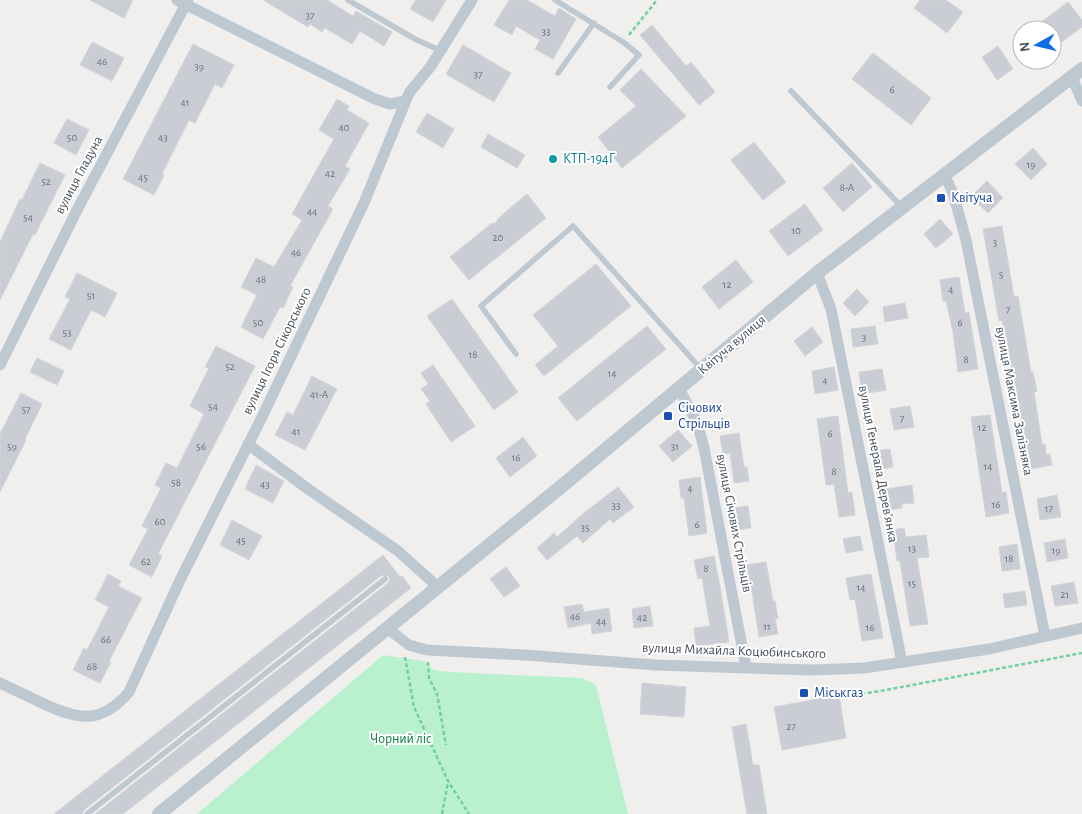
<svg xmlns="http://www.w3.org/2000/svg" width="1082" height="814" font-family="'Alegreya Sans',sans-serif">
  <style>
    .green { fill: #b9f1cf }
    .building { fill: #cacdd3; stroke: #d1d4da }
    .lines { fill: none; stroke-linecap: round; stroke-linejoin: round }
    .path { stroke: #6fd1a0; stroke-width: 2.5; stroke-dasharray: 4 2.5; stroke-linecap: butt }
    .service { stroke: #bdc8d1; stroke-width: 5.5 }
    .minor { stroke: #bdc8d1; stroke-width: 11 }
    .tertiary { stroke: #bdc8d1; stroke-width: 14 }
    .culture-dot { fill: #0f9aa8; stroke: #fff; stroke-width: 2 }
    .transit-dot { fill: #1a4fb4; stroke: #fff; stroke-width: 2 }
    .labels { text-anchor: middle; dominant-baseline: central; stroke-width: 4; stroke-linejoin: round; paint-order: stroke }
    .number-label { font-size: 11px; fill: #66707a }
    .culture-label { font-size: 14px; fill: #0d838f; stroke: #fff; text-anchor: start }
    .street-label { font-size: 14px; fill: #45515c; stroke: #fff }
    .transit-label { font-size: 14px; fill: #164399; stroke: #fff; text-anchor: start }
    .park-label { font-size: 14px; fill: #118249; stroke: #fff }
  </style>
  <rect width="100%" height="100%" fill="#f1eeee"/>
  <polygon class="green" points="383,655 423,661 434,670 450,672 582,678 596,685 628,814 197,814"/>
  <g class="building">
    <polygon points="90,0 133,0 124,18"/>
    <polygon points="263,0 327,0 353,16 356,11 392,32 384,46 360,31 352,44 325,28 322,32 310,24 308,27"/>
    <polygon points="416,0 446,0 433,22 410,9"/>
    <polygon points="509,0 527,0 555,16 559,8 576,19 553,59 535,49 540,40 516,26 512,35 494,25"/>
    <polygon points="920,0 946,0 963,12 947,33 914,8"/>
    <polygon points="1068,2 1082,20 1082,27 1052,49 1052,30 1031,30"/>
    <polygon points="652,25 686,66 691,62 715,92 699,105 640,35"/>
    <polygon points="92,42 124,58 112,81 80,65"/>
    <polygon points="193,44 234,65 222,88 215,84 195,123 189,120 162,174 164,175 154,195 123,179"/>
    <polygon points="463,45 511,73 494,102 446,74"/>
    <polygon points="998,46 1013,69 997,80 982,57"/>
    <polygon points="873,53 931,98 911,125 852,79"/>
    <polygon points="641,69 686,116 622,168 598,137 636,106 620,90"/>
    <polygon points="337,99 349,106 347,110 369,123 345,166 350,169 328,206 333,209 290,286 293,287 283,308 280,307 263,339 241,327 257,295 241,287 256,258 274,267 302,220 292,214 334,139 319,130"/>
    <polygon points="427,113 454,129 443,148 416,132"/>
    <polygon points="67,119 89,130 76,155 54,143"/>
    <polygon points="488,134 525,155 517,168 481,147"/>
    <polygon points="754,142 786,182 763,200 731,160"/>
    <polygon points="1033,148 1047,164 1031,180 1015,164"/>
    <polygon points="40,163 65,175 35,235 33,234 0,300 0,242 20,199 22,200"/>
    <polygon points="852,163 872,187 843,212 823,188"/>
    <polygon points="987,181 1003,198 988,213 971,197"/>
    <polygon points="527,194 546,218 469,280 450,257 492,223 494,224 503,214"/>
    <polygon points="805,204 823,230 788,256 769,231"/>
    <polygon points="940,219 953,234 936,248 924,234"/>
    <polygon points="1002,226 1014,297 1018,296 1031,372 1033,372 1037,391 1034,392 1042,444 1045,444 1046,455 1050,454 1052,465 1031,469 1002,320 999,321 983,229"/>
    <polygon points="736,260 753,282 719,309 702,287"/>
    <polygon points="596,264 631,306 544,376 535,365 558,346 533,315"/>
    <polygon points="77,273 117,293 105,317 91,310 71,350 49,339 70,299 65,297"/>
    <polygon points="959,277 965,313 969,312 978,369 958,372 953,332 946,301 943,301 940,280"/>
    <polygon points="857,289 869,302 855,316 843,303"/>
    <polygon points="452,299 518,392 494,410 427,316"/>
    <polygon points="905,303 908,318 885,322 883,307"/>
    <polygon points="647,326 666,349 577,421 558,398"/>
    <polygon points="875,326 878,344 853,347 851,329"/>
    <polygon points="812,327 823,342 805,356 794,341"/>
    <polygon points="216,346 255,366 158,554 162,556 152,577 129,565 148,529 142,526 161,488 155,485 166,463 177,468 204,414 190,406 209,368 205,367"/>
    <polygon points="37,358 64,371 57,385 30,372"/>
    <polygon points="433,365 475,426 451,442 426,404 430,401 421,389 428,384 421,373"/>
    <polygon points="834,367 838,390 815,394 812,371"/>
    <polygon points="882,369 886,390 862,394 859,372"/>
    <polygon points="312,376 337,389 305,450 275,435 287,412 293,415"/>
    <polygon points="21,393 42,404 25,439 26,440 0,492 0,434"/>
    <polygon points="910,406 914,427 894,430 890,409"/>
    <polygon points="990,415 1002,493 1006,492 1009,513 986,517 971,417"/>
    <polygon points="838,416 848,493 852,492 855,515 839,517 834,484 826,485 817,419"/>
    <polygon points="678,430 692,446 673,462 659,446"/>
    <polygon points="739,433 744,467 747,467 749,481 734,483 730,453 723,454 720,436"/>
    <polygon points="523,437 537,456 510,477 496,458"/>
    <polygon points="890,449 893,467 878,470 875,451"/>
    <polygon points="256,465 284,481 273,503 245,489"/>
    <polygon points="700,477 707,533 689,536 684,498 681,498 679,480"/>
    <polygon points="912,485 914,503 901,504 902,508 888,510 885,489"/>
    <polygon points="618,487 634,507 613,523 610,519 583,543 577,536 547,560 537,548 554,533 557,537 585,512"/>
    <polygon points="1057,495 1061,517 1040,520 1037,499"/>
    <polygon points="748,506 751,528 737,530 734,508"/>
    <polygon points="232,520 262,536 249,560 220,545"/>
    <polygon points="904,528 906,537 926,535 929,557 917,558 928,624 910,626 900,561 897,561 893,530"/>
    <polygon points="860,536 863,550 846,553 843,539"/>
    <polygon points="1065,539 1068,558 1047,562 1044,543"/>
    <polygon points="1017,544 1020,569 1002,571 999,547"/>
    <polygon points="383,555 400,577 402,576 411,588 123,814 95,814 388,583 390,579 388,576 382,575 84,810 82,814 54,814"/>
    <polygon points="714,556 720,586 729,642 696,646 694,628 710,626 702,578 698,579 694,560"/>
    <polygon points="766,562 773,601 775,601 778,618 775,619 778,634 759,637 751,585 749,586 746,565"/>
    <polygon points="506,567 520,586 504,597 490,579"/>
    <polygon points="108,574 121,581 118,586 142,598 109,661 111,662 100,683 73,670 84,648 87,650 109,607 95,600"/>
    <polygon points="871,574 883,638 862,641 855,599 850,600 846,578"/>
    <polygon points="1074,582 1078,603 1055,606 1051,586"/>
    <polygon points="1025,591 1027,605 1005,608 1003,594"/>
    <polygon points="582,604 584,612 609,608 612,631 592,634 591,623 568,628 564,607"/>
    <polygon points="650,606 653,626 634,628 632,609"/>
    <polygon points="642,683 686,687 684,717 640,714"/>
    <polygon points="839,695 846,738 782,750 774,707"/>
    <polygon points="746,724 753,765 759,765 767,814 747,814 732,727"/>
  </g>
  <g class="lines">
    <g class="path">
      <polyline points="629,35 657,0"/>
      <polyline points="405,657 414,707 448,781 469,814"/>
      <polyline points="428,662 429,678 437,694 446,745"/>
      <polyline points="855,695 886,690 1082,653"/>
      <polyline points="442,814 448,782"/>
    </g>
    <g class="service">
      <polyline points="348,0 415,39 441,51"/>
      <polyline points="555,0 623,42 639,55 610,87"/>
      <polyline points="558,73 594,23"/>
      <polyline points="791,91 902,207"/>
      <polyline points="516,354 481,306 573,226 702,370"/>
      <polyline points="87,814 385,579"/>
    </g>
    <g class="minor">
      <polyline points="177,0 375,99 390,104 405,101"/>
      <polyline points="1072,77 1082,101"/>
      <polyline points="944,174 953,193 966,240 1045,636"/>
      <polyline points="817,273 831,309 902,662"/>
      <polyline points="0,365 76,212 188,0"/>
      <polyline points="679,389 697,422 704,448 746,667"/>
      <polyline points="248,444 308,489 398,551 438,587"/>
      <polyline points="387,628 409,645 427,650 525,655 656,665 812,670 864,668 989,649 1082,628"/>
      <path d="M0,683C14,690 28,696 42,703C78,720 101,725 129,692L180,580L262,417L364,203L409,93L431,66L472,0"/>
    </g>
    <polyline class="tertiary" points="159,814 568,481 817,273 1082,69"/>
  </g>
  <circle class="culture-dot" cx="553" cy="159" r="5"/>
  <g class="transit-dot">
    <rect x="936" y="193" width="10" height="10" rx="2.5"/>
    <rect x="663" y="411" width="10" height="10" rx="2.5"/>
    <rect x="799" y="688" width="10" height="10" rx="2.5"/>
  </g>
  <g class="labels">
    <g class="number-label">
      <text x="310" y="15">37</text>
      <text x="546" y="31">33</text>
      <text x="102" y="61">46</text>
      <text x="199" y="66">39</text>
      <text x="478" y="74">37</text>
      <text x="892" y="89">6</text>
      <text x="185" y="102">41</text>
      <text x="344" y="127">40</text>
      <text x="72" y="137">50</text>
      <text x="163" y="137">43</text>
      <text x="1031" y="164">19</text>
      <text x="330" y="173">42</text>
      <text x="143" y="177">45</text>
      <text x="46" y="181">52</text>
      <text x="847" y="187">8-А</text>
      <text x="312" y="211">44</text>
      <text x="28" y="217">54</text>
      <text x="796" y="230">10</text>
      <text x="498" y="237">20</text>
      <text x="995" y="242">3</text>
      <text x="296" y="252">46</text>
      <text x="1001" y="274">5</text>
      <text x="261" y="279">48</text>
      <text x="727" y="284">12</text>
      <text x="951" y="289">4</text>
      <text x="91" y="295">51</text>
      <text x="1008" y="309">7</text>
      <text x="258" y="322">50</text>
      <text x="960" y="322">6</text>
      <text x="67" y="332">53</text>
      <text x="864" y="337">3</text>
      <text x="473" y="354">18</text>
      <text x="966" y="359">8</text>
      <text x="230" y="366">52</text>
      <text x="612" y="373">14</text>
      <text x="825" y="380">4</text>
      <text x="319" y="394">41-А</text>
      <text x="213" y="406">54</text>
      <text x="26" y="409">57</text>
      <text x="902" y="418">7</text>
      <text x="982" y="427">12</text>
      <text x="296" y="431">41</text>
      <text x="830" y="433">6</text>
      <text x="12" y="446">59</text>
      <text x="201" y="446">56</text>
      <text x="675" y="446">31</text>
      <text x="516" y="457">16</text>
      <text x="988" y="466">14</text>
      <text x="834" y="471">8</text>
      <text x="176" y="482">58</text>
      <text x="265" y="484">43</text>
      <text x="690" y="488">4</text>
      <text x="996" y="504">16</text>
      <text x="616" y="505">33</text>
      <text x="1049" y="508">17</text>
      <text x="160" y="521">60</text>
      <text x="697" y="524">6</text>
      <text x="585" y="527">35</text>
      <text x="241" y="540">45</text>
      <text x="912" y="548">13</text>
      <text x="1056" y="550">19</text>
      <text x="1009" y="558">18</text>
      <text x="146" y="561">62</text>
      <text x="706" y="568">8</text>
      <text x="912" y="583">15</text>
      <text x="861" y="587">14</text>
      <text x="1065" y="594">21</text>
      <text x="575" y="616">46</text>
      <text x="642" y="617">42</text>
      <text x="601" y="621">44</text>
      <text x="767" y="626">11</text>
      <text x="870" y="627">16</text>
      <text x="106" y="639">66</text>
      <text x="92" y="666">68</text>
      <text x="791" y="726">27</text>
    </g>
    <g class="culture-label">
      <text x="563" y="159">КТП-194Г</text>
    </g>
    <g class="street-label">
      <text transform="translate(79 175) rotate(-62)">вулиця Гладуна</text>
      <text transform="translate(732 345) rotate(-40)">Квітуча вулиця</text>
      <text transform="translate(277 351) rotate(-64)">вулиця Ігоря Сікорського</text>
      <text transform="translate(1014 401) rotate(79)">вулиця Максима Залізняка</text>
      <text transform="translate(878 464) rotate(79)">вулиця Генерала Деревʼянка</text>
      <text transform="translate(734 523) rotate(79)">вулиця Січових Стрільців</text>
      <text transform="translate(734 651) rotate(2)">вулиця Михайла Коцюбинського</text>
    </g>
    <g class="transit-label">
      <text x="951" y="198">Квітуча</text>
      <text x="678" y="408">Січових<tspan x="678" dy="16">Стрільців</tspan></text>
      <text x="814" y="693">Міськгаз</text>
    </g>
    <g class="park-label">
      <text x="401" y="739">Чорний ліс</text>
    </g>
  </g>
  <g transform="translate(1037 45) rotate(262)"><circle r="24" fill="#ffffff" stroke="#b5b9be"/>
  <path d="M0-4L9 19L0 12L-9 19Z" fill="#0e6fea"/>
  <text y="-8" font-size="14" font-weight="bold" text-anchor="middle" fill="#45515c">N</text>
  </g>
</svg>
